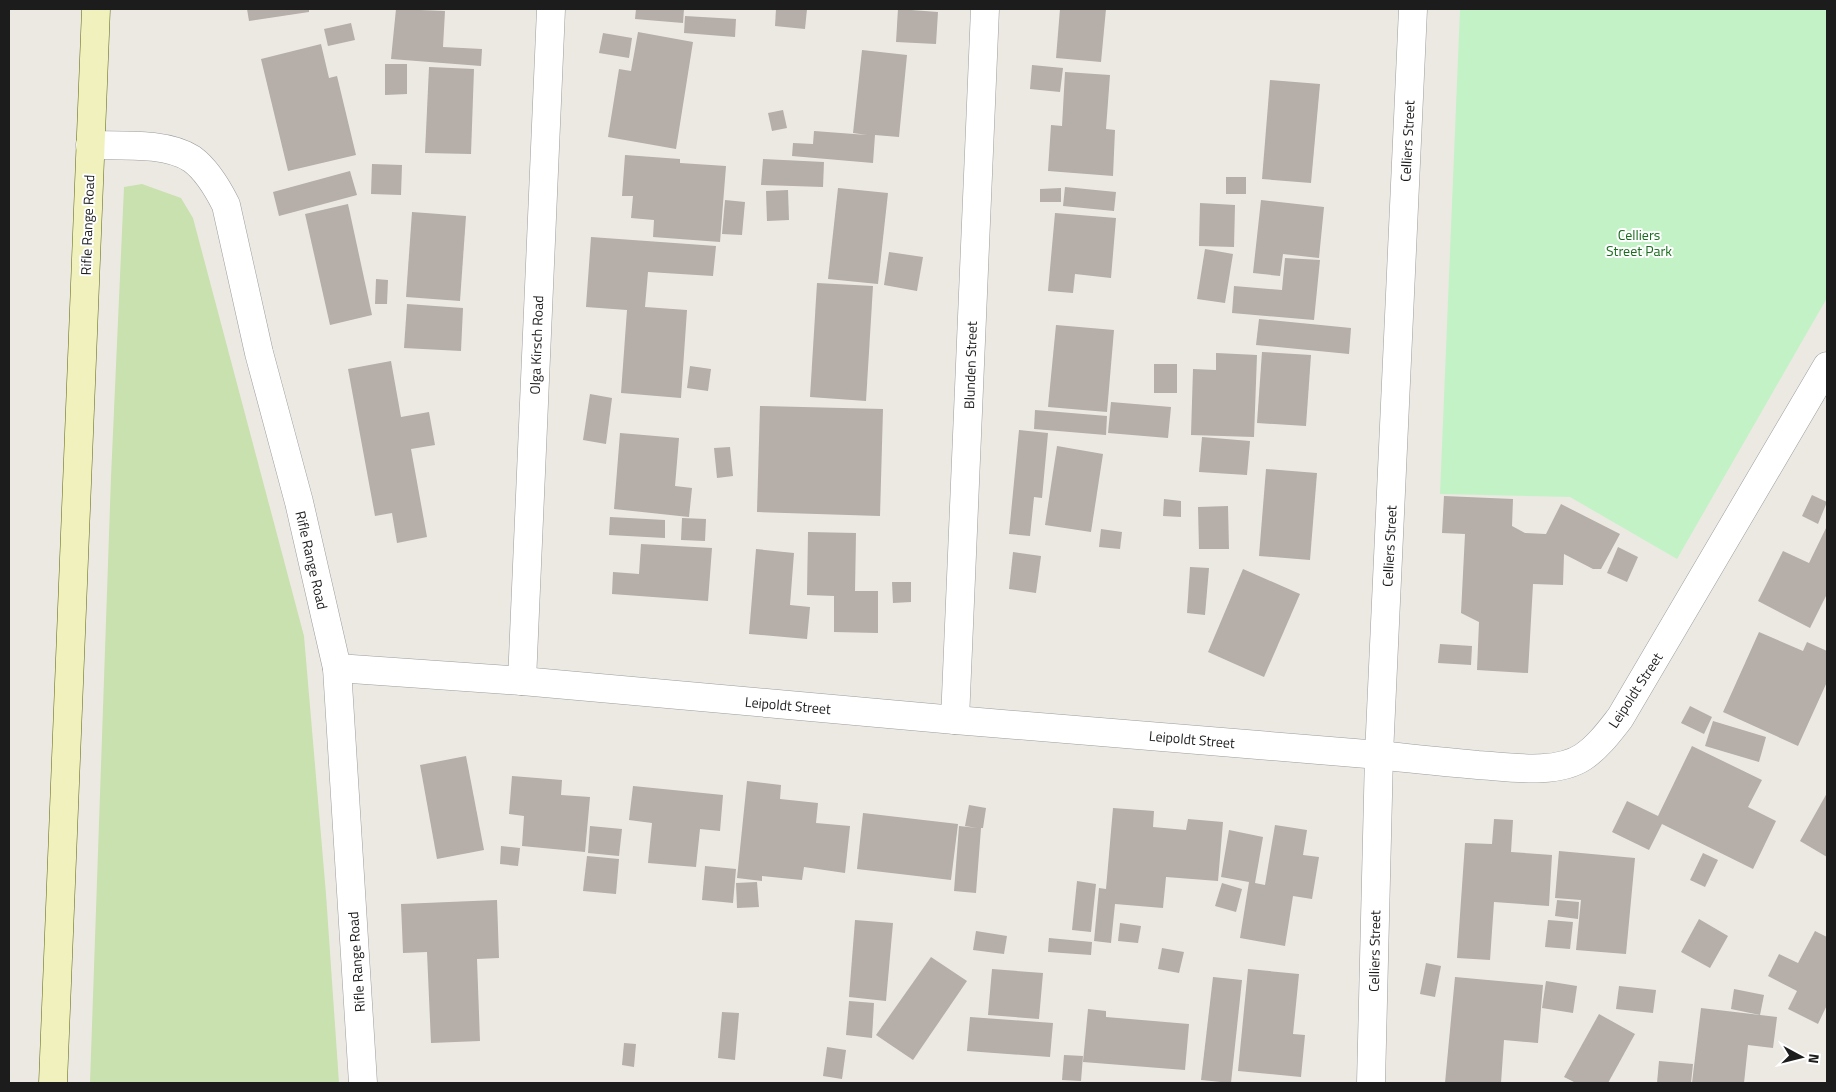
<svg xmlns="http://www.w3.org/2000/svg" width="1836" height="1092" font-family="'Titillium Web',sans-serif">
  <style>
    .grass { fill: #c9e1ae }
    .park { fill: #c4f2c7 }
    .building { fill: #b5aea9 }
    .lines { fill: none; stroke-linecap: round; stroke-linejoin: round }
    .minor-casing { stroke: #9d9d9d; stroke-width: 29 }
    .secondary-casing { stroke: #5f6611; stroke-width: 29 }
    .minor { stroke: #fff; stroke-width: 28 }
    .secondary { stroke: #f0f1bc; stroke-width: 28 }
    .labels { text-anchor: middle; dominant-baseline: central; stroke-width: 4; stroke-linejoin: round; paint-order: stroke }
    .street-label { font-size: 14px; fill: #1c1c1c; stroke: #fff }
    .park-label { font-size: 14px; fill: #176d1c; stroke: #fff }
  </style>
  <rect width="100%" height="100%" fill="#ece9e3"/>
  <polygon class="grass" points="142,184 181,198 193,218 304,636 326,894 339,1083 90,1083 111,477 124,187"/>
  <polygon class="park" points="1460,9 1827,9 1827,298 1677,559 1570,497 1440,494"/>
  <g class="building">
    <polygon points="247,9 309,9 309,12 249,21"/>
    <polygon points="396,9 445,11 443,47 482,49 481,66 391,59"/>
    <polygon points="636,9 684,9 683,23 635,19"/>
    <polygon points="776,9 807,9 805,29 775,26"/>
    <polygon points="898,9 938,12 936,44 896,42"/>
    <polygon points="1060,9 1106,9 1101,62 1056,58"/>
    <polygon points="685,16 736,19 735,37 684,33"/>
    <polygon points="351,23 355,40 328,46 324,29"/>
    <polygon points="638,32 693,42 676,149 608,137 619,69 631,71"/>
    <polygon points="603,33 632,38 629,58 599,53"/>
    <polygon points="321,44 329,78 337,76 356,155 288,171 261,59"/>
    <polygon points="862,50 907,55 899,137 875,135 873,163 792,156 793,143 813,144 814,131 867,135 853,133"/>
    <polygon points="385,64 407,64 407,94 385,95"/>
    <polygon points="1032,65 1063,68 1060,92 1030,89"/>
    <polygon points="429,67 474,69 471,154 425,153"/>
    <polygon points="1065,72 1110,75 1106,129 1115,130 1113,176 1048,171 1051,125 1062,126"/>
    <polygon points="1270,80 1320,84 1311,183 1262,179"/>
    <polygon points="783,110 787,128 772,131 768,113"/>
    <polygon points="625,155 680,159 680,163 726,166 720,242 653,237 654,220 631,218 633,196 622,196"/>
    <polygon points="763,159 824,162 823,187 761,185"/>
    <polygon points="372,164 402,165 401,195 371,194"/>
    <polygon points="350,171 357,195 279,216 273,192"/>
    <rect x="1226" y="177" width="20" height="17"/>
    <polygon points="1065,187 1116,192 1114,211 1063,206"/>
    <polygon points="838,188 888,193 878,284 828,279"/>
    <polygon points="1061,188 1061,202 1040,202 1040,189"/>
    <polygon points="788,190 789,220 767,221 766,191"/>
    <polygon points="725,200 745,202 742,235 722,234"/>
    <polygon points="1261,200 1324,207 1319,258 1283,254 1280,276 1253,273"/>
    <polygon points="1200,203 1235,205 1234,247 1199,246"/>
    <polygon points="348,204 372,315 330,325 305,214"/>
    <polygon points="412,212 466,216 460,301 406,297"/>
    <polygon points="1055,213 1116,218 1111,278 1075,274 1073,293 1048,291"/>
    <polygon points="591,237 716,246 713,276 648,272 645,307 687,310 681,398 621,393 627,310 586,307"/>
    <polygon points="1205,249 1233,254 1225,303 1197,299"/>
    <polygon points="889,252 923,257 917,291 884,285"/>
    <polygon points="1285,258 1320,260 1314,320 1232,313 1234,286 1282,290"/>
    <polygon points="376,279 388,280 387,304 375,304"/>
    <polygon points="817,283 873,286 866,401 810,397"/>
    <polygon points="407,304 463,308 461,351 404,348"/>
    <polygon points="1259,319 1351,328 1349,354 1256,345"/>
    <polygon points="1056,325 1114,330 1107,412 1048,407"/>
    <polygon points="1262,352 1311,355 1306,426 1257,423"/>
    <polygon points="1216,353 1257,355 1254,437 1191,435 1193,369 1216,370"/>
    <polygon points="391,361 401,417 429,412 435,445 411,449 427,537 397,543 392,513 375,516 348,369"/>
    <rect x="1154" y="364" width="23" height="29"/>
    <polygon points="690,366 711,369 708,391 687,388"/>
    <polygon points="590,394 612,398 606,444 583,440"/>
    <polygon points="1111,402 1171,407 1168,438 1108,433"/>
    <polygon points="760,406 883,409 880,516 757,512"/>
    <polygon points="1035,410 1107,416 1106,435 1034,429"/>
    <polygon points="1019,430 1048,433 1042,498 1034,497 1030,536 1009,534"/>
    <polygon points="620,433 679,438 675,486 692,488 689,517 614,509"/>
    <polygon points="1202,437 1250,441 1247,475 1199,472"/>
    <polygon points="1057,446 1103,454 1091,532 1045,525"/>
    <polygon points="730,447 733,476 717,478 714,448"/>
    <polygon points="1266,469 1317,473 1310,560 1259,556"/>
    <polygon points="1812,495 1827,502 1818,524 1802,516"/>
    <polygon points="1444,496 1513,499 1512,526 1525,533 1546,534 1561,504 1620,534 1601,569 1593,569 1564,554 1563,585 1533,584 1528,673 1477,670 1479,622 1461,613 1465,534 1442,533"/>
    <polygon points="1164,499 1181,501 1181,517 1163,516"/>
    <polygon points="1228,506 1229,549 1199,549 1198,507"/>
    <polygon points="610,517 665,520 665,538 609,535"/>
    <polygon points="682,518 706,519 705,541 681,540"/>
    <polygon points="1827,526 1827,594 1810,628 1758,601 1783,551 1809,563"/>
    <polygon points="1101,529 1122,532 1120,549 1099,547"/>
    <polygon points="808,532 856,533 855,591 878,591 878,633 834,632 834,596 807,595"/>
    <polygon points="641,544 712,548 708,601 612,594 613,572 639,574"/>
    <polygon points="1618,547 1638,557 1627,582 1607,573"/>
    <polygon points="756,549 794,553 790,605 810,607 807,639 749,634"/>
    <polygon points="1013,552 1041,556 1036,593 1009,589"/>
    <polygon points="1190,567 1209,568 1205,615 1187,613"/>
    <polygon points="1243,569 1300,594 1264,677 1208,652"/>
    <polygon points="892,582 911,582 911,602 893,603"/>
    <polygon points="1759,632 1803,651 1807,642 1827,651 1827,682 1798,746 1723,712"/>
    <polygon points="1440,644 1472,646 1471,665 1438,663"/>
    <polygon points="1690,706 1712,717 1704,734 1681,723"/>
    <polygon points="1713,721 1766,737 1759,762 1705,746"/>
    <polygon points="1692,746 1762,780 1748,807 1776,821 1753,869 1662,824 1649,850 1612,832 1627,801 1658,816"/>
    <polygon points="466,756 484,850 437,859 420,765"/>
    <polygon points="512,776 562,780 561,795 590,797 585,852 522,846 524,816 509,814"/>
    <polygon points="747,781 781,785 780,799 818,803 816,823 850,826 845,873 804,867 802,880 762,876 762,881 737,878"/>
    <polygon points="633,786 723,795 720,831 700,829 696,867 648,863 652,823 629,820"/>
    <polygon points="1827,793 1827,857 1800,841"/>
    <polygon points="969,805 986,808 983,828 981,828 976,893 954,891 959,826 977,828 965,826"/>
    <polygon points="1113,808 1154,811 1153,827 1186,830 1188,819 1223,822 1218,881 1166,877 1163,908 1115,904 1111,943 1094,941 1099,888 1106,889"/>
    <polygon points="863,813 958,824 951,880 857,869"/>
    <polygon points="1494,819 1513,820 1511,852 1552,855 1549,906 1494,902 1490,960 1457,958 1465,843 1492,844"/>
    <polygon points="1275,825 1307,830 1303,855 1319,857 1312,899 1293,896 1285,946 1240,938 1249,882 1221,877 1229,830 1263,837 1255,883 1265,885"/>
    <polygon points="590,826 622,829 619,856 588,853"/>
    <polygon points="501,846 520,848 518,866 500,864"/>
    <polygon points="1559,851 1635,858 1626,954 1576,950 1581,900 1555,898"/>
    <polygon points="1703,853 1718,860 1705,887 1690,880"/>
    <polygon points="587,856 619,859 616,894 583,891"/>
    <polygon points="705,866 736,869 733,903 702,900"/>
    <polygon points="1077,881 1096,884 1091,932 1072,930"/>
    <polygon points="757,882 759,907 737,908 736,883"/>
    <polygon points="1222,883 1242,889 1236,912 1215,906"/>
    <polygon points="497,900 499,958 477,959 480,1041 431,1043 427,952 403,953 401,904"/>
    <polygon points="1557,900 1579,902 1578,919 1555,916"/>
    <polygon points="1699,919 1728,936 1710,968 1681,952"/>
    <polygon points="855,920 893,923 886,1001 849,997"/>
    <polygon points="1548,920 1573,922 1570,949 1545,947"/>
    <polygon points="1120,923 1141,926 1138,943 1118,941"/>
    <polygon points="976,931 1007,936 1004,954 973,950"/>
    <polygon points="1815,931 1827,937 1827,1005 1818,1024 1788,1009 1797,991 1768,976 1779,954 1798,963"/>
    <polygon points="1049,938 1092,942 1091,955 1048,952"/>
    <polygon points="1162,948 1184,952 1179,973 1158,969"/>
    <polygon points="931,957 967,981 913,1060 876,1035"/>
    <polygon points="1426,963 1441,966 1435,997 1420,994"/>
    <polygon points="992,969 1043,973 1039,1019 988,1015"/>
    <polygon points="1248,969 1299,974 1293,1034 1305,1035 1301,1077 1238,1071"/>
    <polygon points="1213,977 1242,980 1231,1083 1201,1080"/>
    <polygon points="1455,977 1543,985 1538,1043 1504,1040 1501,1083 1445,1083"/>
    <polygon points="1546,981 1577,986 1573,1013 1542,1008"/>
    <polygon points="1619,986 1656,990 1653,1013 1616,1009"/>
    <polygon points="1734,989 1764,995 1760,1015 1731,1009"/>
    <polygon points="849,1001 874,1003 872,1038 846,1035"/>
    <polygon points="1701,1008 1777,1017 1773,1048 1748,1045 1744,1083 1692,1083"/>
    <polygon points="1088,1009 1106,1011 1106,1017 1189,1024 1185,1070 1083,1062"/>
    <polygon points="722,1012 739,1013 735,1060 718,1058"/>
    <polygon points="1599,1014 1635,1034 1608,1083 1576,1083 1564,1077"/>
    <polygon points="970,1017 1053,1023 1050,1057 967,1051"/>
    <polygon points="624,1043 636,1044 634,1067 622,1065"/>
    <polygon points="827,1047 846,1050 842,1079 823,1076"/>
    <polygon points="1064,1055 1083,1056 1081,1081 1062,1080"/>
    <polygon points="1659,1061 1693,1064 1691,1083 1657,1083"/>
  </g>
  <g class="lines">
    <defs>
      <g id="minor">
        <path d="M90,145C120,146 166,142 192,159C207,170 218,189 226,205L259,353L299,502L337,668L363,1083"/>
        <path d="M337,668L522,681L955,720L1379,755C1412,759 1445,762 1478,765C1509,767 1556,775 1583,757C1598,747 1609,732 1620,718L1827,366"/>
        <polyline points="522,681 551,9"/>
        <polyline points="955,720 985,9"/>
        <polyline points="1371,1083 1379,755 1413,9"/>
      </g>
      <polyline id="secondary" points="53,1083 96,9"/>
    </defs>
    <use href="#minor" class="minor-casing"/>
    <use href="#secondary" class="secondary-casing"/>
    <use href="#minor" class="minor"/>
    <use href="#secondary" class="secondary"/>
  </g>
  <g class="labels">
    <g class="street-label">
      <text transform="translate(1407 141) rotate(-87)">Celliers Street</text>
      <text transform="translate(87 225) rotate(-88)">Rifle Range Road</text>
      <text transform="translate(536 345) rotate(-88)">Olga Kirsch Road</text>
      <text transform="translate(970 365) rotate(-88)">Blunden Street</text>
      <text transform="translate(1389 546) rotate(-87)">Celliers Street</text>
      <text transform="translate(312 560) rotate(77)">Rifle Range Road</text>
      <text transform="translate(1635 690) rotate(-57)">Leipoldt Street</text>
      <text transform="translate(788 705) rotate(5)">Leipoldt Street</text>
      <text transform="translate(1192 739) rotate(5)">Leipoldt Street</text>
      <text transform="translate(1374 951) rotate(-89)">Celliers Street</text>
      <text transform="translate(356 962) rotate(-94)">Rifle Range Road</text>
    </g>
    <g class="park-label">
      <text x="1639" y="234">Celliers<tspan x="1639" dy="16">Street Park</tspan></text>
    </g>
  </g>
  <rect width="1836" height="1092" fill="none" stroke="#1c1c1c" stroke-width="20"/>
  <g transform="translate(1801 1057) rotate(97)" stroke="#ffffff" stroke-width="4" paint-order="stroke">
  <path d="M0-4L9 19L0 12L-9 19Z" fill="#1c1c1c"/>
  <text y="-8" font-size="14" font-weight="bold" text-anchor="middle" fill="#1c1c1c">N</text>
  </g>
</svg>
